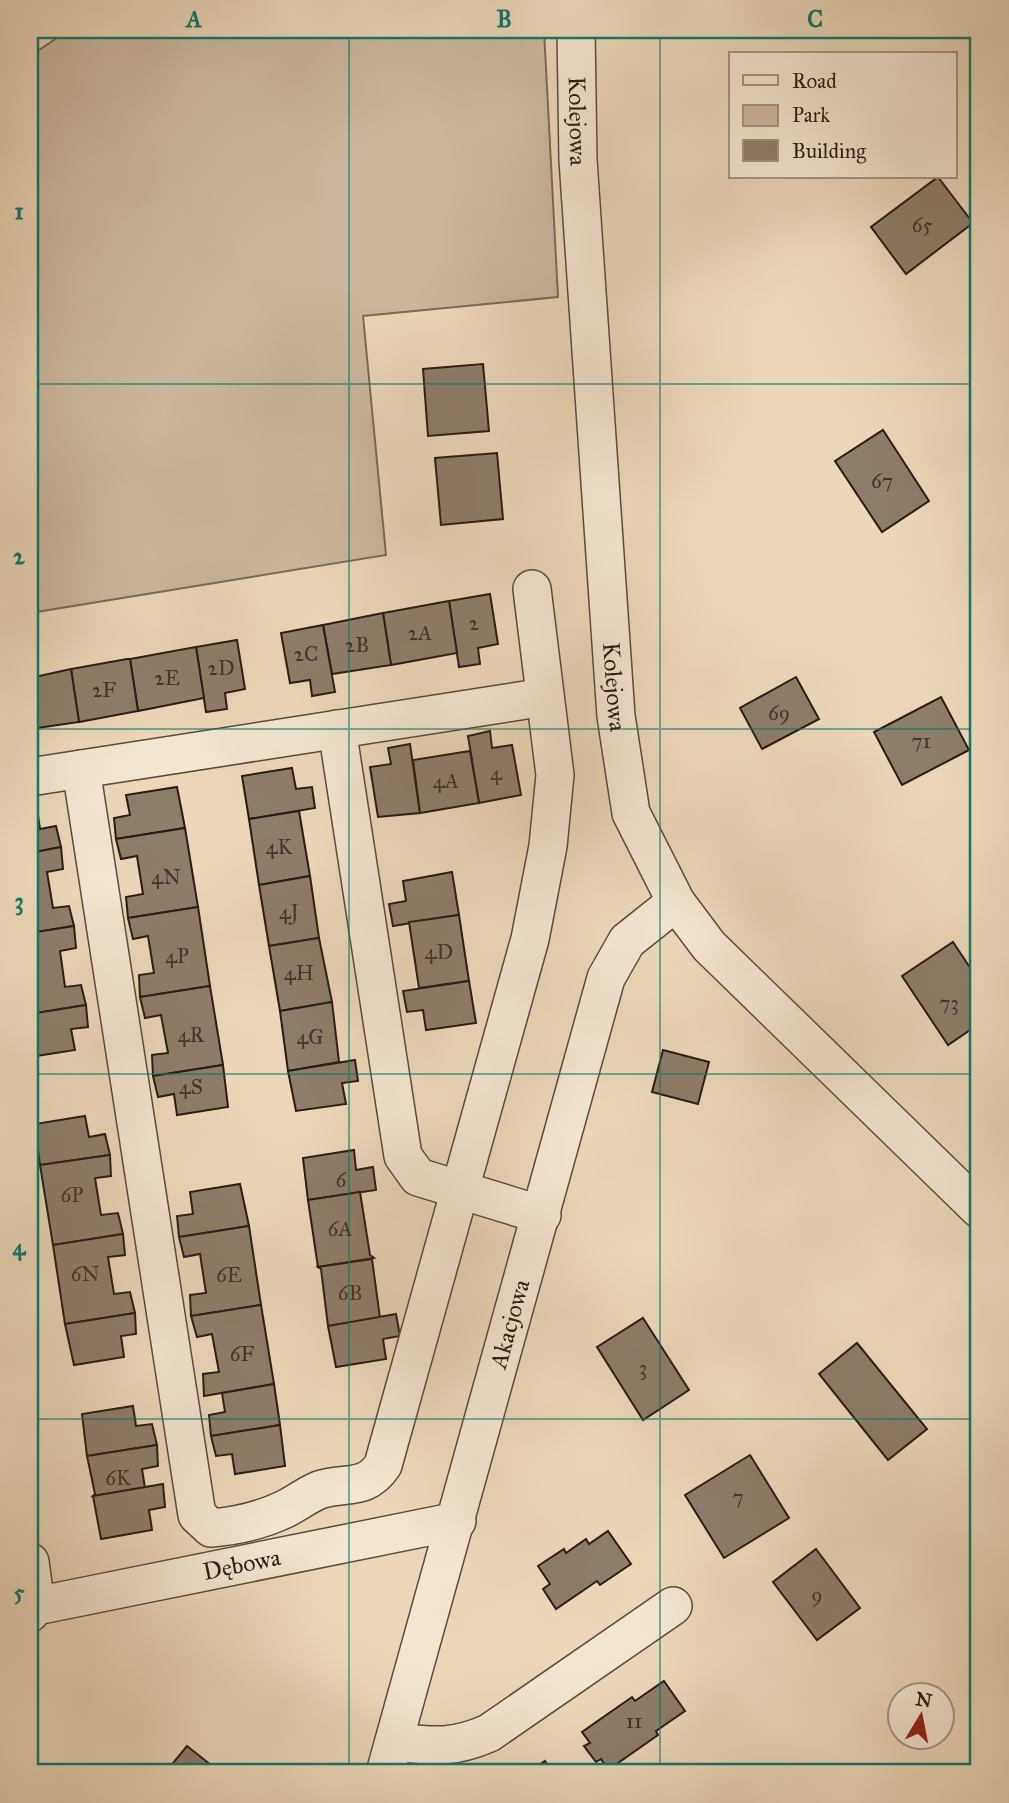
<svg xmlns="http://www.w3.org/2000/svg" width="1009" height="1803" font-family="'IM FELL Great Primer',serif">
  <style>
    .green { fill: #cab79d; stroke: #796a5a; stroke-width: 2 }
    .building { fill: #8d7d6b; stroke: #281c17; stroke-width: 2 }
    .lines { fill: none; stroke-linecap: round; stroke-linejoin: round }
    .minor-casing { stroke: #594b3f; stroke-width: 40 }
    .minor { stroke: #f2e5d1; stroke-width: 37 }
    .grid { fill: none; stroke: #0f766e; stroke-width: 2; stroke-opacity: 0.55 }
    .labels { text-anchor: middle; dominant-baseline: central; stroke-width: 6; stroke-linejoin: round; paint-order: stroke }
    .number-label { font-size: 21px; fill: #41342c }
    .street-label { font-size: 24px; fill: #281c17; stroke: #f2e5d1 }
    .neatline { fill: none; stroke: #0f766e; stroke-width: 2.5 }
    .grid-label { font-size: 23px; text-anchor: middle; font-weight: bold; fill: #0f766e }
  </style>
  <rect width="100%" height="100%" fill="#ebd7b8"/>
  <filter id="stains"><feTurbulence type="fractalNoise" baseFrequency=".00286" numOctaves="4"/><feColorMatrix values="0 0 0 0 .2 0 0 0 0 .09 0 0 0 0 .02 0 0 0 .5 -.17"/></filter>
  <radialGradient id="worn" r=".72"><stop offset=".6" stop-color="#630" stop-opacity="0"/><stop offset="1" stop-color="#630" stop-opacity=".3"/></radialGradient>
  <polygon class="green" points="69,30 544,30 558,297 363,316 386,555 30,613 30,56"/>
  <g class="building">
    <polygon points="938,177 973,223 906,274 871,227"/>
    <polygon points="483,364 489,431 428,436 423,369"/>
    <polygon points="883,430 929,501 882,532 835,461"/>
    <polygon points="497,453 503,519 441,525 435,458"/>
    <polygon points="490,594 498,644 478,648 480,664 459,667 449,601"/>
    <polygon points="449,601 457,653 391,665 383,613"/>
    <polygon points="383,613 391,665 332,674 323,625"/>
    <polygon points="323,625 335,692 312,696 310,680 290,683 281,633"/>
    <polygon points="237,640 245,689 225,693 227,709 206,712 196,647"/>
    <polygon points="196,647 204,698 138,711 130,659"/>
    <polygon points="127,659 130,659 138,711 79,722 71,669"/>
    <polygon points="71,669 79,722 30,729 30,678"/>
    <polygon points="796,677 819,719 762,749 740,708"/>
    <polygon points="941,697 969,750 902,785 874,732"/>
    <polygon points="490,731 492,748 512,745 521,795 479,803 468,736"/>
    <polygon points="410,744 420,813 378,817 370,767 391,764 388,748"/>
    <polygon points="470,751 479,803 420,813 413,760"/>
    <polygon points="292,768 296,789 312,787 315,808 249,819 242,776"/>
    <polygon points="177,787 185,828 116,839 114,818 130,815 126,795"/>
    <polygon points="37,809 40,829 56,826 61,847 30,853 30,810"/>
    <polygon points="299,811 310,876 259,885 249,819"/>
    <polygon points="185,828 198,907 128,918 126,897 143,894 137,856 121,859 116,839"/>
    <polygon points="61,847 63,869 47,872 53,908 69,906 74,926 30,933 30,853"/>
    <polygon points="452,872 459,915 393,926 389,904 406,901 403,881"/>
    <polygon points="310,876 319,938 269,946 259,885"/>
    <polygon points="198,907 210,986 140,997 139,975 154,973 148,936 133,939 128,918"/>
    <polygon points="459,915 469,981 419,988 409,922"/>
    <polygon points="74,926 76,948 60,951 65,987 81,985 86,1005 30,1014 30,933"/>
    <polygon points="319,938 332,1002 280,1011 269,946"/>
    <polygon points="953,942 979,981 979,1024 948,1045 902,976"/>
    <polygon points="469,981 476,1023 426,1030 423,1010 407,1012 403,991"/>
    <polygon points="210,986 223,1065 153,1076 152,1055 168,1053 161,1015 145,1018 140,997"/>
    <polygon points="332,1002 339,1062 288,1071 280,1011"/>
    <polygon points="86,1005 88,1027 71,1029 75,1050 30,1057 30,1014"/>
    <polygon points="663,1050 709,1062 698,1104 652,1092"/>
    <polygon points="355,1060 358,1081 342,1083 346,1104 296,1111 288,1071"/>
    <polygon points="223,1065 228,1107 177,1115 174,1094 158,1097 153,1076"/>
    <polygon points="85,1116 89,1137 105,1134 110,1155 40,1165 35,1124"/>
    <polygon points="354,1150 356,1170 373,1167 376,1190 308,1200 303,1158"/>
    <polygon points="110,1155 111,1176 95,1178 101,1215 118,1213 123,1234 53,1245 40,1165"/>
    <polygon points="240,1184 249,1226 179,1237 177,1216 193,1214 190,1192"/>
    <polygon points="360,1192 370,1255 374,1258 318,1267 308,1200"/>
    <polygon points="249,1226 261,1305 191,1316 190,1295 206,1293 200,1254 184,1257 179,1237"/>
    <polygon points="123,1234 125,1255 108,1257 114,1294 130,1292 135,1313 65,1324 53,1245"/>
    <polygon points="372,1259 380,1318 328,1326 321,1269 318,1267"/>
    <polygon points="261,1305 274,1384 204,1396 203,1374 219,1372 212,1334 197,1337 191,1316"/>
    <polygon points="135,1313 136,1334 121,1336 124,1357 74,1365 65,1324"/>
    <polygon points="396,1314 400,1336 383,1339 386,1359 336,1367 328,1326"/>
    <polygon points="643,1318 689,1390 643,1420 597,1347"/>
    <polygon points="857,1343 927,1429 888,1460 819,1374"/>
    <polygon points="274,1384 280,1425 211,1436 209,1415 225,1412 222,1393"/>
    <polygon points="133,1406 136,1426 152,1424 157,1445 87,1456 82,1414"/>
    <polygon points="280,1425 285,1466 235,1474 232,1454 216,1456 211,1436"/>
    <polygon points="157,1445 158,1466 142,1469 145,1488 93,1496 95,1494 87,1456"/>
    <polygon points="750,1455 789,1518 724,1558 685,1495"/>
    <polygon points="163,1484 165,1507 149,1510 152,1530 101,1539 93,1496"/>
    <polygon points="608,1531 631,1564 600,1585 597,1581 556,1609 543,1589 550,1584 538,1566 564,1549 566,1553 586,1539 589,1544"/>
    <polygon points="816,1549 860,1608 817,1640 773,1582"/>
    <polygon points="664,1681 685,1711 656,1731 658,1735 608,1770 601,1759 596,1762 584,1746 590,1743 582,1732 632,1697 635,1701"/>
    <polygon points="187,1746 221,1773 165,1773"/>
    <polygon points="545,1761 553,1773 527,1773"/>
  </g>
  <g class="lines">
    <defs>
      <g id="minor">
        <path id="s1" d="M576,30L578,160L616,716L631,813L676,902L709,946L979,1209"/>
        <polyline points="337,729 403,1156 418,1177 542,1215"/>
        <path d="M81,769L197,1515L211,1528C236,1526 262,1520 285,1509C297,1503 307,1495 319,1490C345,1481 365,1492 383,1465L530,939L548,846L555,775L532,589"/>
        <polyline points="30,777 545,697"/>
        <polyline points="30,1562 36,1606"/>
        <path id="s2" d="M30,1613L36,1606L457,1521"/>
        <path d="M394,1742C433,1746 453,1749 489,1733L673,1606"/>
        <path id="s3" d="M385,1773L606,978L627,941L676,902"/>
      </g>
    </defs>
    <use href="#minor" class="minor-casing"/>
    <use href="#minor" class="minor"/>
  </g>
  <path class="grid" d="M349,30V1773M660,30V1773M30,384H979M30,729H979M30,1074H979M30,1419H979"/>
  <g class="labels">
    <g class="number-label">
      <text x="922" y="225">65</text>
      <text x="882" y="481">67</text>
      <text x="474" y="623">2</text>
      <text x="420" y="633">2A</text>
      <text x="357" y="645">2B</text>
      <text x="306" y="654">2C</text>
      <text x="221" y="668">2D</text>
      <text x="167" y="678">2E</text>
      <text x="104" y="690">2F</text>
      <text x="779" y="713">69</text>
      <text x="921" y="741">71</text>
      <text x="496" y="773">4</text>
      <text x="446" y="781">4A</text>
      <text x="279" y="847">4K</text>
      <text x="166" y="877">4N</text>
      <text x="289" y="912">4J</text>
      <text x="439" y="952">4D</text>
      <text x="177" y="956">4P</text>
      <text x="299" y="973">4H</text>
      <text x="949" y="1003">73</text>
      <text x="191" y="1035">4R</text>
      <text x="310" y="1037">4G</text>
      <text x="191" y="1087">4S</text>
      <text x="341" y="1180">6</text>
      <text x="72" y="1195">6P</text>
      <text x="340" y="1229">6A</text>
      <text x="85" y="1274">6N</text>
      <text x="229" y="1275">6E</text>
      <text x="350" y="1293">6B</text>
      <text x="242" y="1354">6F</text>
      <text x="643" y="1368">3</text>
      <text x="118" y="1478">6K</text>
      <text x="738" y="1497">7</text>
      <text x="817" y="1595">9</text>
      <text x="634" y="1721">11</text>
    </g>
    <g class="street-label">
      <text stroke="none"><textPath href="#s1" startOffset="91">Kolejowa</textPath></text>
      <text stroke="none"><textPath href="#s1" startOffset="658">Kolejowa</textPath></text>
      <text stroke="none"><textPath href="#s3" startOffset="466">Akacjowa</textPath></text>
      <text stroke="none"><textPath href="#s2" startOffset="219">Dębowa</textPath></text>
    </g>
  </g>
  <rect width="1009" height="1803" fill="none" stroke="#ebd7b8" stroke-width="77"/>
  <rect x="729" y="52" width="228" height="126" fill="#f2e5d1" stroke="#a19587" stroke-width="2"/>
  <rect x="743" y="75" width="35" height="10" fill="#f2e5d1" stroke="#a19587" stroke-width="2"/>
  <text x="792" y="88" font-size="21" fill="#281c17">Road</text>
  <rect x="743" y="105" width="35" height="21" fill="#cab79d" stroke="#a19587" stroke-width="2"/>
  <text x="792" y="122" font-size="21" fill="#281c17">Park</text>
  <rect x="743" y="140" width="35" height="21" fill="#8d7d6b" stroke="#a19587" stroke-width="2"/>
  <text x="792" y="158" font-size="21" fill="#281c17">Building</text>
  <g transform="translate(921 1716) rotate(10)"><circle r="33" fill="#f2e5d1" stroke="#a19587" stroke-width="2"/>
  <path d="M0-5L12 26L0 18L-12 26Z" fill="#8f2418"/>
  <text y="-10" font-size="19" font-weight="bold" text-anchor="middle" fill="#281c17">N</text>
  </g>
  <rect x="38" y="38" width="932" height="1726" class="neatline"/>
  <g class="grid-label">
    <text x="194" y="27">A</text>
    <text x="504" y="27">B</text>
    <text x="815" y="27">C</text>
    <text x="19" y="219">1</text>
    <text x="19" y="564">2</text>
    <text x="19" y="909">3</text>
    <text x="19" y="1255">4</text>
    <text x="19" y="1600">5</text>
  </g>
  <rect width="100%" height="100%" filter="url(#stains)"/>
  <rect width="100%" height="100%" fill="url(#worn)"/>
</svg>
